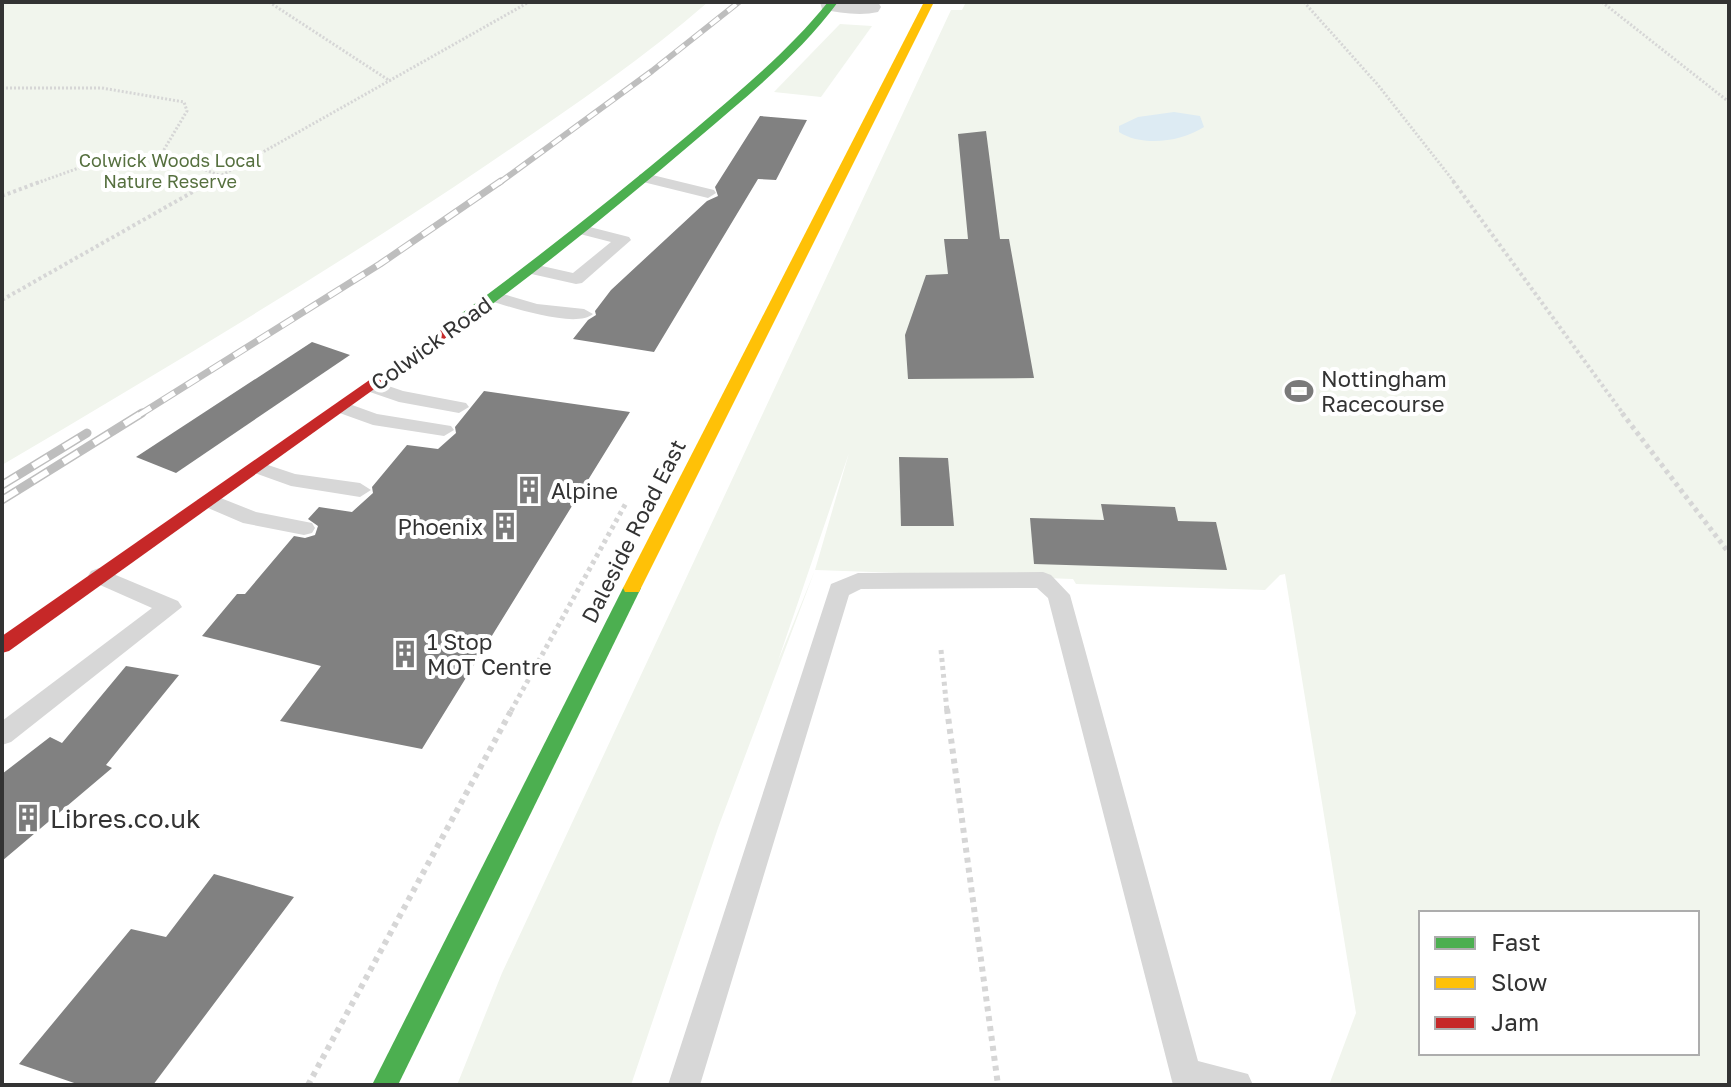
<svg xmlns="http://www.w3.org/2000/svg" width="1731" height="1087" font-family="'Golos Text',sans-serif">
  <style>
    .green { fill: #f1f5ed; fill-rule: evenodd }
    .water { fill: #ddebf3 }
    .building { fill: #818181 }
    .lines { fill: none; stroke-linecap: round; stroke-linejoin: round }
    .path-far3 { stroke: #d6d6d6; stroke-width: 3; stroke-dasharray: 2 2; stroke-linecap: butt }
    .path-far2 { stroke: #d6d6d6; stroke-width: 4; stroke-dasharray: 3 3; stroke-linecap: butt }
    .path-far1 { stroke: #d6d6d6; stroke-width: 5; stroke-dasharray: 4 4; stroke-linecap: butt }
    .path { stroke: #d6d6d6; stroke-width: 6; stroke-dasharray: 5 5; stroke-linecap: butt }
    .lane { fill: #d7d7d7; fill-rule: evenodd }
    .street { fill: #d7d7d7; fill-rule: evenodd }
    .fast { fill: #4caf50; fill-rule: evenodd }
    .slow { fill: #ffc107; fill-rule: evenodd }
    .jam { fill: #c62828; fill-rule: evenodd }
    .rail-far2-casing { stroke: #bebebe; stroke-width: 6 }
    .rail-far1-casing { stroke: #bebebe; stroke-width: 7 }
    .rail-casing { stroke: #bebebe; stroke-width: 9 }
    .rail-far2 { stroke: #fff; stroke-width: 4; stroke-dasharray: 11; stroke-linecap: butt }
    .rail-far1 { stroke: #fff; stroke-width: 5; stroke-dasharray: 14; stroke-linecap: butt }
    .rail { stroke: #fff; stroke-width: 6; stroke-dasharray: 18; stroke-linecap: butt }
    .labels { text-anchor: middle; dominant-baseline: central; stroke-width: 8; stroke-linejoin: round; paint-order: stroke }
    .far-park-label { font-size: 18px; fill: #56703f; stroke: #fff }
    .street-label { font-size: 22px; fill: #333; stroke: #fff }
    .poi-label { font-size: 22px; fill: #333; stroke: #fff; text-anchor: start }
    .near-poi-label { font-size: 26px; fill: #333; stroke: #fff; text-anchor: start }
  </style>
  <rect width="100%" height="100%" fill="#fff"/>
  <g class="green">
    <path d="M2,2H708C639,62 563,113 488,164C330,271 166,368 2,465Z"/>
    <path d="M966,2H1729V1085H1329L1356,1013L1285,574L1280,575L1265,590L1076,584L1073,579L815,570L718,828L631,1085H457L502,973L951,10H962ZM849,453L815,570L778,661ZM1421,913H1697V1053H1421Z"/>
    <polygon points="840,24 872,26 821,97 774,92"/>
  </g>
  <path class="water" d="M1174,112L1200,116L1204,127C1181,142 1142,147 1119,132V126L1138,117Z"/>
  <g class="building">
    <polygon points="760,116 807,120 776,180 758,179 654,352 573,339 588,320 596,315 595,311 611,290 707,201 718,196 715,187"/>
    <polygon points="986,131 1000,239 1009,239 1034,378 908,379 905,335 926,275 948,274 944,239 968,239 958,134"/>
    <polygon points="312,342 350,355 176,473 136,457"/>
    <polygon points="484,391 630,412 422,749 280,721 321,666 202,636 237,594 245,594 294,536 305,538 315,535 318,526 308,519 319,507 352,512 373,493 372,487 407,445 438,449 456,433 455,427"/>
    <polygon points="899,457 948,458 954,526 901,526"/>
    <polygon points="1101,504 1175,507 1178,521 1216,522 1227,570 1034,564 1030,518 1104,520"/>
    <polygon points="126,666 179,675 106,765 112,768 2,861 2,774 50,737 62,743"/>
    <polygon points="214,874 294,897 153,1085 80,1085 19,1064 131,929 166,937"/>
  </g>
  <g class="lines">
    <g class="path-far3">
      <polyline points="269,2 390,81"/>
      <polyline points="1304,2 1378,85 1455,183"/>
      <polyline points="1602,2 1729,102"/>
      <polyline points="2,88 102,88 184,102 187,111 162,153 221,176"/>
      <polyline points="37,183 87,165 159,154"/>
      <polyline points="208,183 529,2"/>
    </g>
    <g class="path-far2">
      <polyline points="1453,181 1624,415"/>
      <polyline points="2,196 42,181"/>
      <polyline points="2,300 212,181"/>
    </g>
    <g class="path-far1">
      <polyline points="1622,413 1729,553"/>
      <polyline points="941,650 947,711"/>
      <polyline points="511,711 626,503"/>
    </g>
    <g class="path">
      <polyline points="947,709 998,1085"/>
      <polyline points="308,1085 512,709"/>
    </g>
    <g class="lane">
      <polygon points="644,173 714,190 716,193 708,198 639,181 639,175"/>
      <polygon points="582,225 629,237 631,240 582,283 576,284 527,273 524,269 533,264 573,273 611,242 576,233 574,230"/>
      <path d="M496,292L537,304L584,309L593,314C576,329 511,307 490,301L487,297Z"/>
      <polygon points="371,380 403,391 466,403 469,407 459,413 399,402 364,390 361,386"/>
      <polygon points="341,401 377,414 451,426 454,430 444,436 373,425 334,411 331,407"/>
      <polygon points="256,461 295,474 360,483 371,490 360,497 291,486 249,471 246,467"/>
      <polygon points="208,493 256,512 312,523 315,528 312,533 304,535 243,523 201,505 197,500"/>
      <polygon points="99,568 178,601 182,607 11,742 2,745 2,721 152,608 91,581 88,576 91,571"/>
      <polygon points="1043,572 1051,575 1070,595 1198,1061 1248,1074 1253,1085 1173,1085 1048,598 1037,588 861,589 849,595 700,1085 668,1085 831,584 858,573"/>
    </g>
    <path class="street" d="M820,2H878L881,7L878,12C861,16 839,13 822,9Z"/>
    <g class="fast">
      <path d="M828,2H838C799,55 747,96 697,139C624,201 550,262 472,319H462V313C539,257 614,197 687,136C736,94 787,53 828,2Z"/>
      <polygon points="632,582 641,588 398,1085 372,1085 623,588"/>
    </g>
    <polygon class="slow" points="924,2 934,2 639,592 625,592 623,588"/>
    <polygon class="jam" points="467,312 474,316 472,319 9,651 2,653 2,636"/>
    <defs>
      <polyline id="rail-far2" points="499,183 652,71 739,2"/>
      <polyline id="rail-far1" points="139,415 380,264 501,181"/>
      <g id="rail">
        <polyline points="2,485 87,433"/>
        <polyline points="2,500 142,413"/>
      </g>
    </defs>
    <use href="#rail-far2" class="rail-far2-casing"/>
    <use href="#rail-far1" class="rail-far1-casing"/>
    <use href="#rail" class="rail-casing"/>
    <use href="#rail-far2" class="rail-far2"/>
    <use href="#rail-far1" class="rail-far1"/>
    <use href="#rail" class="rail"/>
  </g>
  <defs>
    <symbol id="stadium-bare" viewBox="-9 -9 18 18"><path d="M0-5a6.5 5 0 1 0 0 10a6.5 5 0 1 0 0-10ZM-3.5-1.8h7v3.6h-7Z" fill="#7a7a7a" stroke="#fff" stroke-width="2.5" paint-order="stroke"/></symbol>
    <symbol id="building-bare" viewBox="-9 -9 18 18"><path d="M-4-6H4V6H1V3H-1V6H-4ZM-2.5-4.3h1.7v1.8h-1.7ZM.8-4.3h1.7v1.8H.8ZM-2.5-1h1.7V.8h-1.7ZM.8-1h1.7V.8H.8Z" fill="#7a7a7a" stroke="#fff" stroke-width="2.5" paint-order="stroke"/></symbol>
  </defs>
  <g fill-rule="evenodd">
    <use href="#stadium-bare" x="1279" y="371" width="40" height="40"/>
    <use href="#building-bare" x="509" y="470" width="40" height="40"/>
    <use href="#building-bare" x="485" y="506" width="40" height="40"/>
    <use href="#building-bare" x="385" y="634" width="40" height="40"/>
    <use href="#building-bare" x="8" y="798" width="40" height="40"/>
  </g>
  <g class="labels">
    <g class="far-park-label">
      <text x="170" y="160">Colwick Woods Local<tspan x="170" dy="21">Nature Reserve</tspan></text>
    </g>
    <g class="street-label">
      <text transform="translate(431 343) rotate(-36)">Colwick Road</text>
      <text transform="translate(633 531) rotate(-63)">Daleside Road East</text>
    </g>
    <g class="poi-label">
      <text x="1321" y="378">Nottingham<tspan x="1321" dy="25">Racecourse</tspan></text>
      <text x="551" y="490">Alpine</text>
      <text x="483" y="526" text-anchor="end">Phoenix</text>
      <text x="427" y="641">1 Stop<tspan x="427" dy="25">MOT Centre</tspan></text>
    </g>
    <g class="near-poi-label">
      <text x="50" y="818">Libres.co.uk</text>
    </g>
  </g>
  <rect width="1731" height="1087" fill="none" stroke="#333333" stroke-width="8"/>
  <rect x="1419" y="911" width="280" height="144" fill="#ffffff" stroke="#adadad" stroke-width="2"/>
  <rect x="1435" y="937" width="40" height="12" fill="#4caf50" stroke="#adadad" stroke-width="2"/>
  <text x="1491" y="951" font-size="24" fill="#333333">Fast</text>
  <rect x="1435" y="977" width="40" height="12" fill="#ffc107" stroke="#adadad" stroke-width="2"/>
  <text x="1491" y="991" font-size="24" fill="#333333">Slow</text>
  <rect x="1435" y="1017" width="40" height="12" fill="#c62828" stroke="#adadad" stroke-width="2"/>
  <text x="1491" y="1031" font-size="24" fill="#333333">Jam</text>
</svg>
